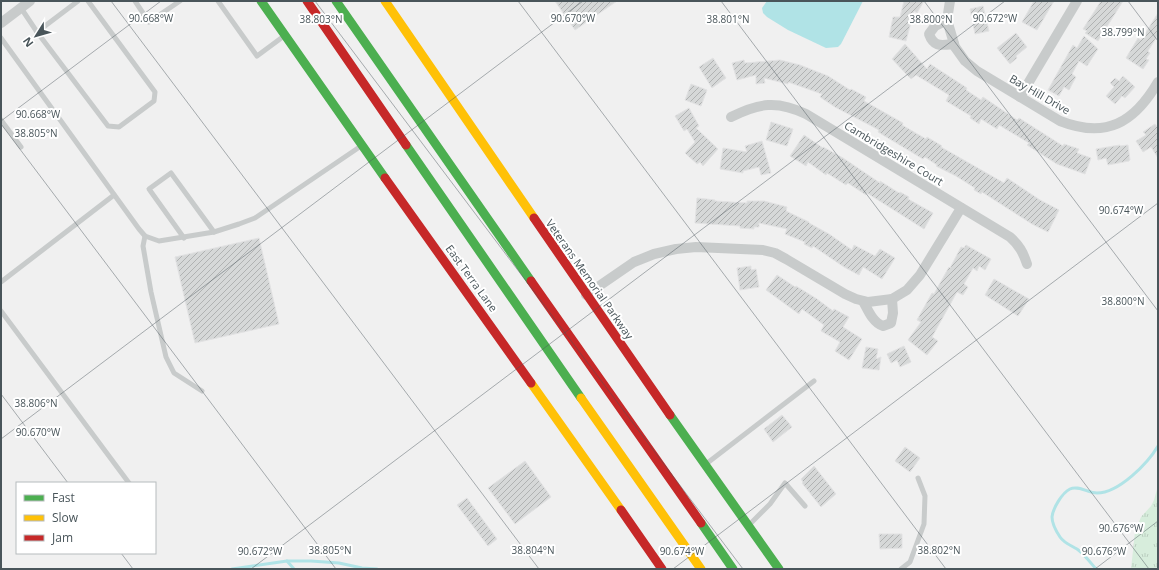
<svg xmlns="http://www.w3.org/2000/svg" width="1159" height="570" font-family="'Open Sans',sans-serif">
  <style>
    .grass { fill: url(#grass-tufts) }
    .water { fill: #b0e3e6 }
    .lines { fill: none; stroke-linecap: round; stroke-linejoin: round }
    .stream { stroke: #b0e3e6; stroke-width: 3 }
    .building { fill: url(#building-hatch); stroke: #e2e2e3 }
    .lane { stroke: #c8cbcb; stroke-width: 5 }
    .street { stroke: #c8cbcb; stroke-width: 10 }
    .fast { stroke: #4caf50; stroke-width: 9 }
    .slow { stroke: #ffc107; stroke-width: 9 }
    .jam { stroke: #c62828; stroke-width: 9 }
    .ticks { fill: none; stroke: #49555a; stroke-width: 1; stroke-opacity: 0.45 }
    .labels { text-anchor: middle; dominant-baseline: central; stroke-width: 4; stroke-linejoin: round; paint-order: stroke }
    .street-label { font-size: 11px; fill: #49555a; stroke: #fff }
    .ticks-label { font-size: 10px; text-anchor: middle; fill: #49555a; stroke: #fff; stroke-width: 4; stroke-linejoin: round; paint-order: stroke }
  </style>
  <defs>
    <pattern id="grass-tufts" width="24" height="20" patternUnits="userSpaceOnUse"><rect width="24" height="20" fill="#d7eddc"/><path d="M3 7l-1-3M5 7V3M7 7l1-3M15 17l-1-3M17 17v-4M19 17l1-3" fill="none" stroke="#bacdbf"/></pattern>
    <pattern id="building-hatch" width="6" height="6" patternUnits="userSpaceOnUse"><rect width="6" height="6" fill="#d6d8d8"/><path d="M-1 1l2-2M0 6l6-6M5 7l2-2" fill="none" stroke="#b0b2b2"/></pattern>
  </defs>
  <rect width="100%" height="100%" fill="#f0f0f0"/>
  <polygon class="grass" points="1158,486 1158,569 1131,569 1135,532 1141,517 1151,506 1154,500"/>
  <polygon class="water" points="767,1 863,1 841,44 838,47 826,48 788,30 767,17 763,13 762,8"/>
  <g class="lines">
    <g class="stream">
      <polyline points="287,561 294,569"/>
      <polyline points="232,569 287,561 311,561 339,563 362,568 377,569"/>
      <path d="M1096,569C1090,562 1084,554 1077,549C1070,545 1064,543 1060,537C1056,531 1052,523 1052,517C1053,508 1062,493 1070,489C1078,485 1088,493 1097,493C1119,493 1148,463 1158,446"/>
    </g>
  </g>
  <g class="building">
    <polygon points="555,1 617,1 575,30"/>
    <polygon points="904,1 924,1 917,13 914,11 906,41 889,37 893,17 900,17"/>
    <polygon points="1034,1 1054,1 1037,30 1022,22"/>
    <polygon points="1101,1 1123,1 1098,41 1085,33 1087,31 1083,29"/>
    <polygon points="983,6 989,31 975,34 970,9"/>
    <polygon points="1158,13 1158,35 1148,51 1150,53 1146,59 1149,60 1143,69 1126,58 1138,38 1141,40"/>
    <polygon points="1016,33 1027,47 1016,56 1017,58 1010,64 997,48"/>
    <polygon points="1084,36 1098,49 1087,66 1079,61 1072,74 1076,77 1069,90 1064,87 1059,96 1048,90 1073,45 1077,48"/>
    <polygon points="905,44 927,69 930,64 967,88 966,90 981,100 983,97 1017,120 1019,118 1063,146 1064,144 1079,149 1077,153 1091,158 1085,174 1057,164 1027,145 1029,143 999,125 997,129 981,119 979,124 970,118 971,116 946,101 949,95 916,75 911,79 892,59"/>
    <polygon points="713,58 726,78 712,88 699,67"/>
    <polygon points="744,60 745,63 780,60 800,65 828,76 850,90 851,89 866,97 864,101 903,123 902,125 926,139 927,137 942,146 941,147 1004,183 1007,178 1040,200 1059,210 1048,232 1032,224 982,192 981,194 974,190 975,188 956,176 936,166 937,165 925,157 923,159 878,132 879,130 835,107 820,97 822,94 788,82 788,84 764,78 765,83 756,84 756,75 737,80 732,63"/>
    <polygon points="1123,76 1135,87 1125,98 1122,96 1115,104 1106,96 1114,87 1110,83 1115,78 1119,81"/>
    <polygon points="691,84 707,90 701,106 685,100"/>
    <polygon points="689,108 699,126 696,128 718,149 703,166 700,162 697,164 685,153 695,142 687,129 684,131 675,116"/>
    <polygon points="771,122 793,129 787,146 766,140"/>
    <polygon points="1155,124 1158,128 1158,158 1151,147 1143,152 1136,141 1146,135 1143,132"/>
    <polygon points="804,135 823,148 823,147 843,158 880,183 880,181 899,193 900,192 909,197 908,199 933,213 924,229 867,193 866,195 848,183 846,185 827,173 826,175 808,162 806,166 790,156"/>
    <polygon points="762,141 771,173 761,175 759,167 743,171 743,173 720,169 723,148 747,152 745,146"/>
    <polygon points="1120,145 1120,146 1128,145 1130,160 1129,161 1108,165 1106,158 1098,160 1096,149"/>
    <polygon points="697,198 715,200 715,201 747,203 747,201 764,201 787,207 786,211 809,222 809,223 829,234 852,250 854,245 875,256 880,249 895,258 882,279 863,267 859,275 844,267 813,246 812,248 804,244 805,242 785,234 787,229 759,223 759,227 754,227 754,229 740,228 740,226 695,223"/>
    <polygon points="259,238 279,324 195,343 175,257"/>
    <polygon points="966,245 991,259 985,270 979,266 977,271 973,268 964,284 968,287 963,295 957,292 932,337 938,341 927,355 908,340 921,322 917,320 932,293 934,294 949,267 950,268 961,247 964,248"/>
    <polygon points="751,266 751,270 756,269 759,287 740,290 737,268"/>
    <polygon points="777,275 795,287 796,286 817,299 833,311 834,309 849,317 843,327 862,339 849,360 835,351 840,342 821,331 824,325 802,309 799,314 766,290"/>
    <polygon points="994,279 1029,299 1018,316 985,295"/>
    <polygon points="904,346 911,362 900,367 897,360 891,363 887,354"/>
    <polygon points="866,347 878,349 876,359 881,357 879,370 862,368"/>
    <polygon points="782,415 792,427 773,442 764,429"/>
    <polygon points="905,447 920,458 910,472 895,461"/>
    <polygon points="525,461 551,497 515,524 488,488"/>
    <polygon points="814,466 836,494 821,507 802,483 803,482 801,479"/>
    <polygon points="467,498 497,539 488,546 457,505"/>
    <polygon points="879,534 902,534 902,548 880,549"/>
  </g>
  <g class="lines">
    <g class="lane">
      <polyline points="135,1 149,22 180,1"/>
      <polyline points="218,1 257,56 284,36"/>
      <polyline points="21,8 37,32 78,1"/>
      <polyline points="37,32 108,126 119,127 154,101 155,92 88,1"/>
      <polyline points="1,38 139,229 145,236 159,241 214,232 239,224 255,218 361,146"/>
      <polyline points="1,120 21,147"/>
      <polyline points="145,236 143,246 151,292 166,357 174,373 202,391"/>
      <polyline points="184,238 149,189 171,173 214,232"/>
      <polyline points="1,282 114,195"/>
      <polyline points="1,311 129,483"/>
      <polyline points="706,464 814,381"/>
      <polyline points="749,525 770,504 785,483 805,506"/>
      <polyline points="901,569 910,562 924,524 925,496 918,478"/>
    </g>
    <g class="street">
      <path d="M950,1L947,20L955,47L965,61L977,71L1060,121C1106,139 1134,123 1158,82"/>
      <path d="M947,20L935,26L929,34C934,48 942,45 954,44"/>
      <polyline points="1,23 30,1"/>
      <polyline points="1020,97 1077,1"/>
      <path d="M731,117C759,103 777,100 806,114L1010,237C1019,245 1023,252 1027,264"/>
      <polyline points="586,295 634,262 654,254 676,249 696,247 763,250 775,253 786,259 845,294 856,299 868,302 892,299 907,290 920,275 961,208"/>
      <path d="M863,301C868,310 873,323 883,326L891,323L893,313L892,299"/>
    </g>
    <g class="fast">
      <polyline points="261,1 385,178"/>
      <polyline points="336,1 531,281"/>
      <polyline points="406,145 581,398"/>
      <polyline points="670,415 779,569"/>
      <polyline points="701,523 733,569"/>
    </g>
    <g class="slow">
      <polyline points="385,1 534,218"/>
      <polyline points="531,383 621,510"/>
      <polyline points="581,398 701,569"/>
    </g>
    <g class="jam">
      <polyline points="307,1 406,145"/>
      <polyline points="385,178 531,383"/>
      <polyline points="534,218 670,415"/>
      <polyline points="531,281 701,523"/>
      <polyline points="621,510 662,569"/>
    </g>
  </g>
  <path class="ticks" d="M111,1L539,569M315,1L743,569M518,1L946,569M721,1L1149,569M924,1L1158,311M1128,1L1158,41M1,121L161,1M1,124L336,569M1,394L68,483M1,439L583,1M121,553L133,569M251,569L1005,1M673,569L1158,203M1095,569L1158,521"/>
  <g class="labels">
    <g class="street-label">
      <text transform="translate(1040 94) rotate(30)">Bay Hill Drive</text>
      <text transform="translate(894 153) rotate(31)">Cambridgeshire Court</text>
      <text transform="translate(472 278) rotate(54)">East Terra Lane</text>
      <text transform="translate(590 279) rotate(55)">Veterans Memorial Parkway</text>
    </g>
  </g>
  <g class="ticks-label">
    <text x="151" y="22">90.668°W</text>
    <text x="573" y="22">90.670°W</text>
    <text x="995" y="22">90.672°W</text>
    <text x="321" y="23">38.803°N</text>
    <text x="728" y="23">38.801°N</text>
    <text x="931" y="23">38.800°N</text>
    <text x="1123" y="36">38.799°N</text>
    <text x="38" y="118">90.668°W</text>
    <text x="36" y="137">38.805°N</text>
    <text x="1121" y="214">90.674°W</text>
    <text x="1123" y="305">38.800°N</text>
    <text x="36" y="407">38.806°N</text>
    <text x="38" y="436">90.670°W</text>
    <text x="1121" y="532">90.676°W</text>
    <text x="330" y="554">38.805°N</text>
    <text x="533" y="554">38.804°N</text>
    <text x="939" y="554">38.802°N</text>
    <text x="260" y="555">90.672°W</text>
    <text x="682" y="555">90.674°W</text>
    <text x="1104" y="555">90.676°W</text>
  </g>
  <rect width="1159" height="570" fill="none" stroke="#49555a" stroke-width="4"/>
  <rect x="16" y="482" width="140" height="72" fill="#ffffff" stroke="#b6bbbd"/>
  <rect x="24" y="495" width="20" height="6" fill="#4caf50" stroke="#b6bbbd"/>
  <text x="52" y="502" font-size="12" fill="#49555a">Fast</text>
  <rect x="24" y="515" width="20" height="6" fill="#ffc107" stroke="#b6bbbd"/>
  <text x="52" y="522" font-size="12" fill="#49555a">Slow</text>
  <rect x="24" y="535" width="20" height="6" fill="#c62828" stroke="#b6bbbd"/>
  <text x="52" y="542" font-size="12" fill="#49555a">Jam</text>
  <g transform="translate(36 36) rotate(233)" stroke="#ffffff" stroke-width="3" paint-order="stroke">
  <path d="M0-3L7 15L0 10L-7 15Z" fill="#49555a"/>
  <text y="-6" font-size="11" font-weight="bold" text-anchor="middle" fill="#49555a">N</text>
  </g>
</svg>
